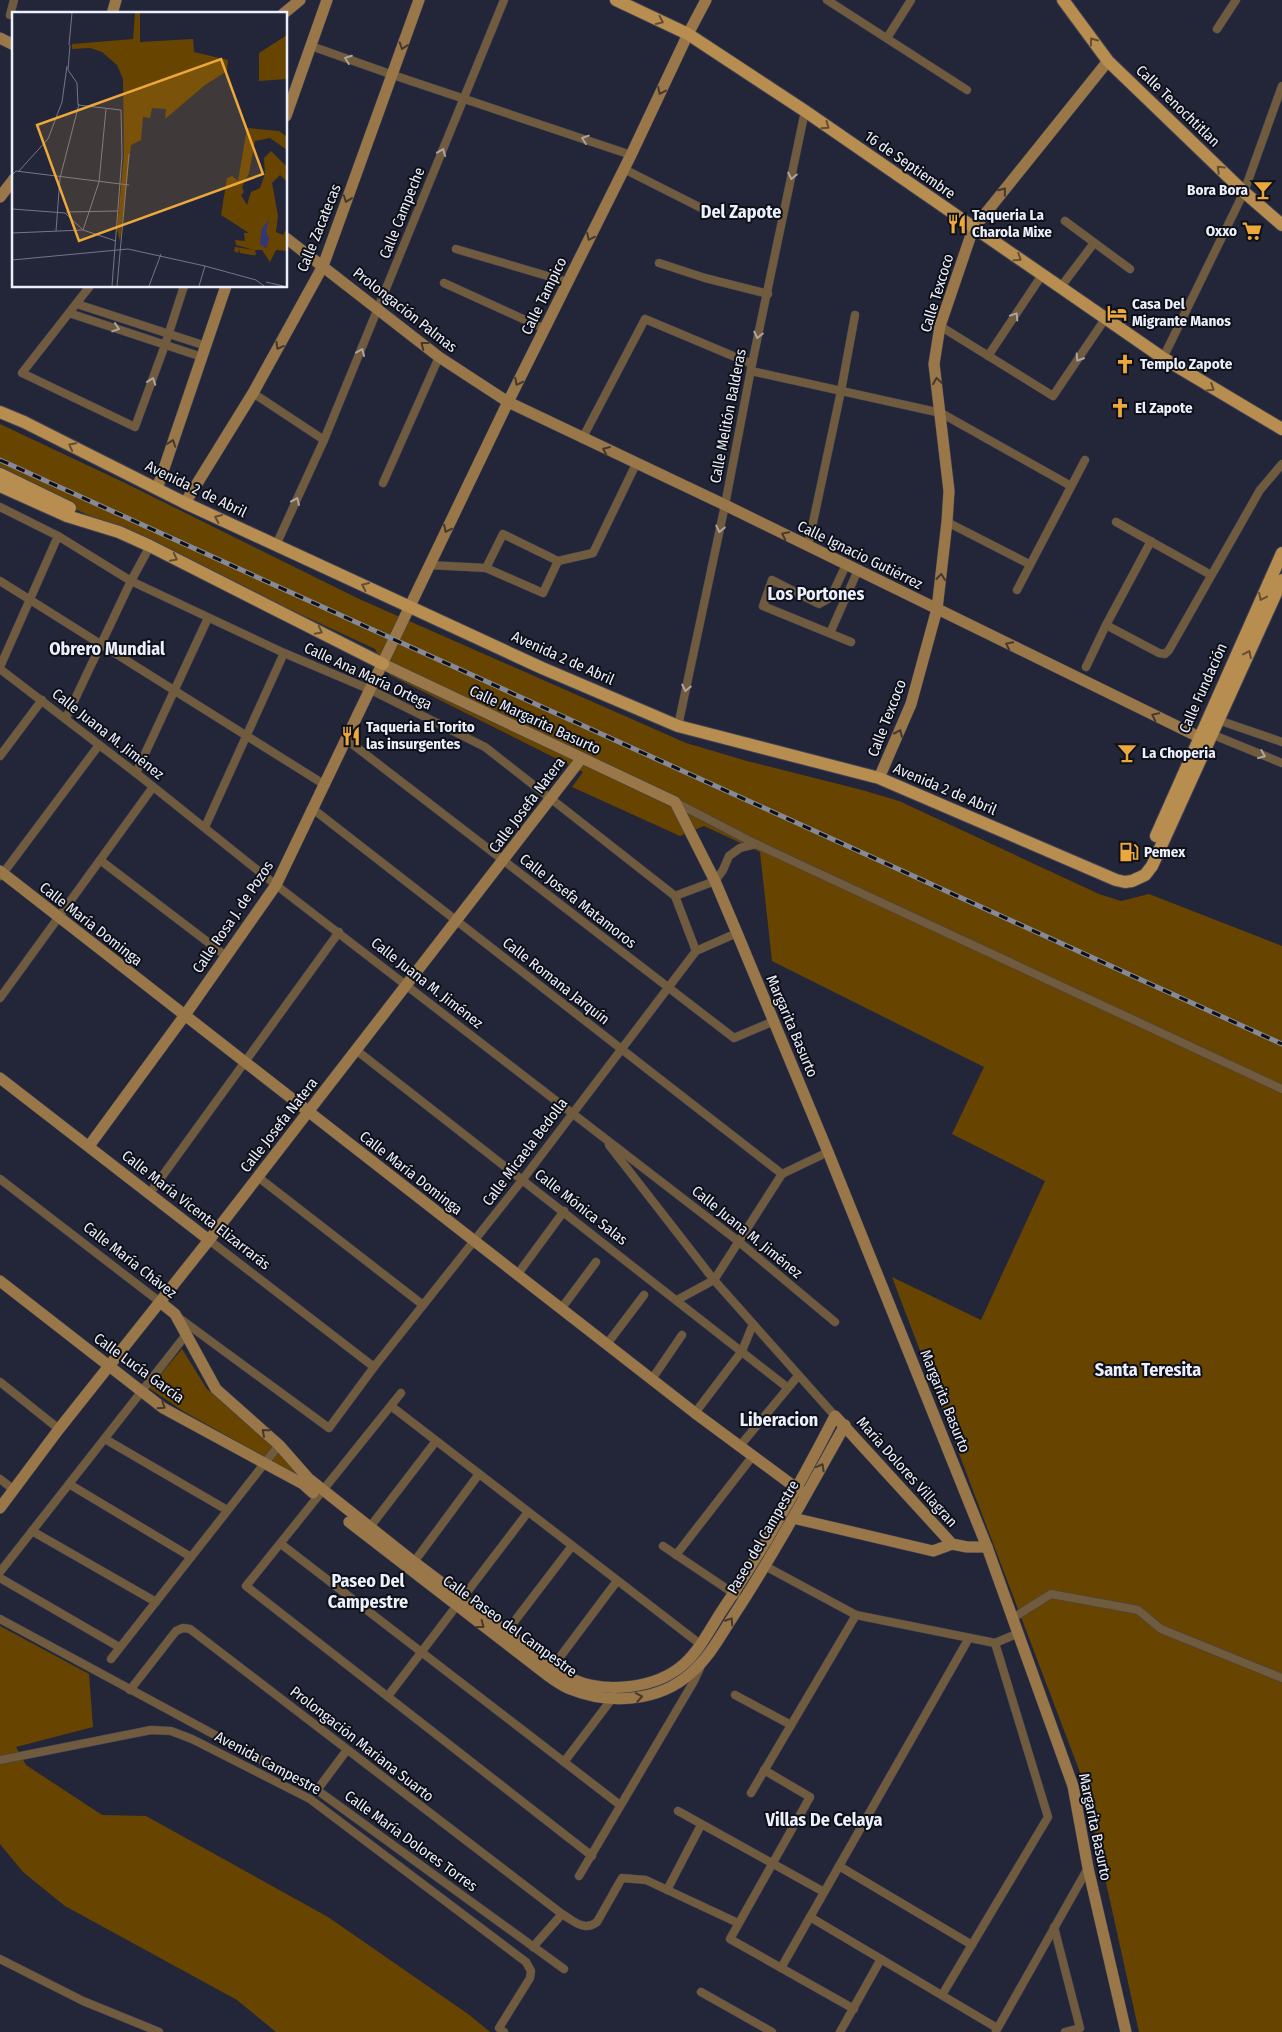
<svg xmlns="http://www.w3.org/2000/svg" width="1282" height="2032" font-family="'Fira Sans Condensed',sans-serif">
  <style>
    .green { fill: #684401 }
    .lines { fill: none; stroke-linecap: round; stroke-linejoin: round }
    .street-casing { stroke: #3f4254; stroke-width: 9 }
    .secondary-casing { stroke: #3f4254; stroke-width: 12 }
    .primary-casing { stroke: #3f4254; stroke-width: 14 }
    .street { stroke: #705b3f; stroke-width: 8 }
    .secondary { stroke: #997749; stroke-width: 11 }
    .primary { stroke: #b88d50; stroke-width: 12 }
    .rail-casing { stroke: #868999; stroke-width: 5 }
    .rail { stroke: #0e1018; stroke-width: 3; stroke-dasharray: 9; stroke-linecap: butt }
    .oneway { stroke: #634e34 }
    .oneway2 { stroke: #46392c }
    .oneway3 { stroke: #aea59e }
    .labels { text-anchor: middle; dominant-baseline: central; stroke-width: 4; stroke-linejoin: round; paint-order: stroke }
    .street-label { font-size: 15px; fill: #eceffc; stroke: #0e1018 }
    .poi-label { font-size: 15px; font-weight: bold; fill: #eceffc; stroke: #0e1018; text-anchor: start }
    .quarter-label { font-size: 18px; font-weight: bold; fill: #eceffc; stroke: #0e1018 }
    .inset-road { fill: none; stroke: #737687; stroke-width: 1 }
    .view { fill: #eda83c; fill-opacity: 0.15; stroke: #eda83c; stroke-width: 2.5 }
    .inset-edge { fill: none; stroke: #eceffc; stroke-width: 2.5 }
  </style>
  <rect width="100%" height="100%" fill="#232639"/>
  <g class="green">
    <polygon points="0,424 125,483 357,598 686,743 747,761 862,790 899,801 1099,894 1121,901 1149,894 1282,946 1282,2032 1139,2032 1084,1783 892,1277 981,1320 1045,1181 952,1134 984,1067 772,961 760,852 704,826 680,836 572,787 583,772 390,675 375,649 0,474"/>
    <polygon points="182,1349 207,1389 270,1440 300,1477 183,1411 149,1388"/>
    <polygon points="0,1626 89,1674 93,1727 16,1747 26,1765 102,1815 146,1816 328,1917 468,2014 490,2032 276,2032 237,2000 65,1906 23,1872 0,1844"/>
  </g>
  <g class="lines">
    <defs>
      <g id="street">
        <polyline points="827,0 967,90"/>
        <polyline points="10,15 14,0"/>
        <polyline points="1217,29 1236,0"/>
        <polyline points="887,38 911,0"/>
        <polyline points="311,46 393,75 631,155"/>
        <polyline points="624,169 715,215"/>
        <polyline points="1065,221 1130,269"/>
        <polyline points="456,249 568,282"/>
        <polyline points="659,263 705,278 768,294"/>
        <polyline points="444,283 545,329"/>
        <polyline points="90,286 22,373 135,427 165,345 184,286"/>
        <polyline points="1060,288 1094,243"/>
        <polyline points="77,304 206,346"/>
        <polyline points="69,313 202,357"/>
        <polyline points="940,326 1053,396 1105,319"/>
        <polyline points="988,356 1042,275"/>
        <polyline points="1163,358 1244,192 1282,86"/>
        <polyline points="751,371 941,413 1071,486"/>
        <polyline points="253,393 324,440"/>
        <polyline points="582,439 645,319 752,364"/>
        <polyline points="383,483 439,357"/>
        <polyline points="0,507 58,536 131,581 284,653 371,690 485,747 675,896 696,951"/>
        <polyline points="947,522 1029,564"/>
        <polyline points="1116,522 1211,575"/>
        <polyline points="276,545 324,440 504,0"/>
        <polyline points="808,546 841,391 855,315"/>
        <polyline points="429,565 486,568 543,593 558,561"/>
        <polyline points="846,565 831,597 819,604 772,580 763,606 851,642"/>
        <polyline points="486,568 503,534 558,561 593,553 636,464"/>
        <polyline points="0,581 325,785"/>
        <polyline points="1017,590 1085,460"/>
        <polyline points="1106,625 1159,653 1165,654 1169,650 1260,490 1282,464"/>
        <polyline points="830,633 858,570"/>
        <polyline points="0,667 58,536"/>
        <polyline points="1086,667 1106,625 1151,541"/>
        <polyline points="0,669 136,773 276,885 738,1241 835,1322"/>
        <polyline points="66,718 131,581 150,546"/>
        <polyline points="1218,720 1282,742"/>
        <polyline points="678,726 725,505 752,364 805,111"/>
        <polyline points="1211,734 1282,763"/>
        <polyline points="347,740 734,1038 774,1021"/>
        <polyline points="0,756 42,700"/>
        <polyline points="136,773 208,618"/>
        <polyline points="675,802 756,844 1282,1089"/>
        <polyline points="313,809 782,1174"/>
        <polyline points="205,827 284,653"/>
        <polyline points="100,860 226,956"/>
        <polyline points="1,876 99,745"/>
        <polyline points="675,896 715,881 723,870 729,856 740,848 756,844"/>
        <polyline points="0,998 153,787"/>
        <polyline points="356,1050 788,1388"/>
        <polyline points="609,1145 714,1280 835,1416"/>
        <polyline points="258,1177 423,1305"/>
        <polyline points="0,1179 160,1302"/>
        <polyline points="150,1193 339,932"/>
        <polyline points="209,1240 374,1367"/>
        <polyline points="517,1275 564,1211"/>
        <polyline points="677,1300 714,1280 782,1174 828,1152"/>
        <polyline points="561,1309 596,1262"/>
        <polyline points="179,1318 329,1428 374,1367 523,1179 696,951 737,933"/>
        <polyline points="607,1344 644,1295"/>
        <polyline points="652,1379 682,1335"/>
        <polyline points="0,1382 59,1429"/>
        <polyline points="401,1393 246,1586 592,1856"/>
        <polyline points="391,1406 700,1644"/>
        <polyline points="695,1413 742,1351 753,1324"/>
        <polyline points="105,1439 227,1510"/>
        <polyline points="739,1447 798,1376"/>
        <polyline points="0,1479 14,1490"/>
        <polyline points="69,1484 191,1557"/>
        <polyline points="370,1527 436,1441"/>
        <polyline points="32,1531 156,1602"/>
        <polyline points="281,1544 620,1805"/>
        <polyline points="663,1546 736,1595"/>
        <polyline points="676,1555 752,1457"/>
        <polyline points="414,1562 479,1474"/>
        <polyline points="765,1566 856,1615 995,1643 1019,1633"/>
        <polyline points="0,1572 185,1336"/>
        <polyline points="0,1578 119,1647"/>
        <polyline points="1013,1618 1051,1594 1138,1610 1161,1629 1282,1678"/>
        <polyline points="0,1619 317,1790 564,1969"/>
        <polyline points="507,1631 572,1546"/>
        <polyline points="111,1659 279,1445"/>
        <polyline points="551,1669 617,1581"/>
        <path d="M130,1690L176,1631L183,1628L190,1629L562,1914C574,1921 584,1932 597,1922L622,1878L646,1880L738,1923"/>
        <polyline points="735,1695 791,1725"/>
        <polyline points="388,1696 528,1512"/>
        <polyline points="0,1760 151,1730 171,1731 192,1739 310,1799 526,1962 531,1971 530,1978 499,2028 504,2032"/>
        <polyline points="564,1762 614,1696"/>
        <polyline points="764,1770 810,1797 730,1939 854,2009"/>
        <polyline points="317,1790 347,1750"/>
        <polyline points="751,1793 856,1615"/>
        <polyline points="678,1811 824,1892"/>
        <polyline points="839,1866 972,1945"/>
        <polyline points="579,1876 694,1681 700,1668"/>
        <polyline points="667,1890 701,1825"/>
        <polyline points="810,1917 997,2028"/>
        <polyline points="1054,1927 1080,2028 1065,2032"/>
        <polyline points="533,1947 562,1914"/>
        <polyline points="0,1959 83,2001 159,2032"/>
        <polyline points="781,1968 969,1638"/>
        <polyline points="701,1992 772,2032"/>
        <polyline points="942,1995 1048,1817 995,1643"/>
        <polyline points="996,2031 1088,1868"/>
        <polyline points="840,2032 881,1959"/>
      </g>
      <g id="secondary">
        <polyline points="112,14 116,0"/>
        <polyline points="283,14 300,0"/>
        <polyline points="0,38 14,45"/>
        <polyline points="286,116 327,0"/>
        <polyline points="0,197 14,179"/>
        <polyline points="286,238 439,357 508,402 725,505 1199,737"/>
        <polyline points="157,489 226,286"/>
        <polyline points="185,503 253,393 323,266 419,0"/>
        <polyline points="383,664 675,802 715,881 737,933 828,1152 987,1547 1073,1786 1088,1868 1126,2032"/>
        <polyline points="879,778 911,704 937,609 947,522 949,491 934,364 940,326 973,229 1108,61"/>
        <polyline points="0,871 695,1413 803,1493"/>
        <polyline points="0,1078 209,1240"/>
        <polyline points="89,1146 185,1015 276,885 508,402 631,155 688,34 706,0"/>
        <polyline points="0,1281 163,1408 303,1484 313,1493"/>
        <path d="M160,1302L175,1314L216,1389L279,1445L308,1478L414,1562L553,1667C559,1671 566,1676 572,1679C605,1694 656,1689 684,1664C700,1650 711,1627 723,1609C765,1547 801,1482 835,1416L952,1544L967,1547H987"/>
        <polyline points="0,1508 59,1429 209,1240 581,759"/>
        <polyline points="793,1518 933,1551 952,1544"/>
        <path d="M349,1522L547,1675C554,1680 562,1686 570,1689C609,1705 659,1702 691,1673C709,1658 721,1635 734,1615C774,1554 809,1489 845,1425"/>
      </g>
      <g id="primary">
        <polyline points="616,0 688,34 805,111 1163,358 1282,429"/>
        <polyline points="1063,0 1108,61 1244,192 1282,225"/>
        <polyline points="0,412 24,422 185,503 542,668 678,726 879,778 1116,880 1125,882 1132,881 1145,875 1152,866 1282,580"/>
        <polyline points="0,474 70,508"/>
        <polyline points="0,486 67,516 119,532 150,546 383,664"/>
        <polyline points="1156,836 1282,553"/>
      </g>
    </defs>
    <use href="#street" class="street-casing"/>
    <use href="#secondary" class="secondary-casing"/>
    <use href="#primary" class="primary-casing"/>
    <use href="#street" class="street"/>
    <use href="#secondary" class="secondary"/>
    <use href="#primary" class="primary"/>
    <defs>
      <polyline id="rail" points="0,460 1282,1044"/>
    </defs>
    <use href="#rail" class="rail-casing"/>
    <use href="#rail" class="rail"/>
  </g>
  <defs><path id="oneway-chevron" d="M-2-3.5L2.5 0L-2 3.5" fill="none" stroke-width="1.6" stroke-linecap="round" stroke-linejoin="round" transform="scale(1.25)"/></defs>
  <g class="oneway">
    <use href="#oneway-chevron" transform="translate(660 21) rotate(25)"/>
    <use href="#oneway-chevron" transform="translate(1093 41) rotate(-126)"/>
    <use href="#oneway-chevron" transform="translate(826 126) rotate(35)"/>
    <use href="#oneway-chevron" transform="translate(1220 169) rotate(-136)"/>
    <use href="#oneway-chevron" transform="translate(1018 258) rotate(33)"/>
    <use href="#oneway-chevron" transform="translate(1211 388) rotate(32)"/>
    <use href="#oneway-chevron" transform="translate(72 446) rotate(-153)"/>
    <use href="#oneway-chevron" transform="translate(218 518) rotate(-155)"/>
    <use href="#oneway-chevron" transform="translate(174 558) rotate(27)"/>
    <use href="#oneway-chevron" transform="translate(365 586) rotate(-156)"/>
    <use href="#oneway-chevron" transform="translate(1262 597) rotate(115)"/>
    <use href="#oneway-chevron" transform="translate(319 631) rotate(27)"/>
    <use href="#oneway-chevron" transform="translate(1248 654) rotate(-65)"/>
  </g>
  <g class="oneway2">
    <use href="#oneway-chevron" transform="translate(403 46) rotate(109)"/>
    <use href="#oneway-chevron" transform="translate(661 91) rotate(115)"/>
    <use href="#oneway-chevron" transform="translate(1003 191) rotate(-51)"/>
    <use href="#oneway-chevron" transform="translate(347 199) rotate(110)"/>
    <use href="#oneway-chevron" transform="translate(590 237) rotate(116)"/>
    <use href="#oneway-chevron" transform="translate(424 345) rotate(-142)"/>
    <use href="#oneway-chevron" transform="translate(279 346) rotate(119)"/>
    <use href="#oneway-chevron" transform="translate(937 381) rotate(-98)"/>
    <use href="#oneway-chevron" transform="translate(518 382) rotate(117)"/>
    <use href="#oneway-chevron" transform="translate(172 443) rotate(-71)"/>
    <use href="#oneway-chevron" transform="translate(606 450) rotate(-155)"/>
    <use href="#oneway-chevron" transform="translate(447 529) rotate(116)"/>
    <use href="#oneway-chevron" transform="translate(785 535) rotate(-154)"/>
    <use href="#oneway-chevron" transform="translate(941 577) rotate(-83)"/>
    <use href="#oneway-chevron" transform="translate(1009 645) rotate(-154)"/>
    <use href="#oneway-chevron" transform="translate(1155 716) rotate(-154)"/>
    <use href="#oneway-chevron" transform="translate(899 733) rotate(-66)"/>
    <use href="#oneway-chevron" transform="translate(162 1406) rotate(33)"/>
    <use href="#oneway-chevron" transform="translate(265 1432) rotate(-139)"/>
    <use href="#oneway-chevron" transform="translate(821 1467) rotate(-61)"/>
    <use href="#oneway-chevron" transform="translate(730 1621) rotate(-57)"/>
    <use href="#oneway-chevron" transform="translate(481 1625) rotate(37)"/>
    <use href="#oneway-chevron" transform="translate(639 1697) rotate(-10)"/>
  </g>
  <g class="oneway3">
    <use href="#oneway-chevron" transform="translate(348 59) rotate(-160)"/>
    <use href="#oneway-chevron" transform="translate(585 139) rotate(-161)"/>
    <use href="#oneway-chevron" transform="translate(442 152) rotate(-68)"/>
    <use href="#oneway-chevron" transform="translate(792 176) rotate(102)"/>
    <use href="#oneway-chevron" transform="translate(1015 316) rotate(-56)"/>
    <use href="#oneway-chevron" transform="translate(116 328) rotate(18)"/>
    <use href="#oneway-chevron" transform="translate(758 335) rotate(103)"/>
    <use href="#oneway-chevron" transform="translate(361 352) rotate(-67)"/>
    <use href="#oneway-chevron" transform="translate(1079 358) rotate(123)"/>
    <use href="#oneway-chevron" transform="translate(152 381) rotate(-70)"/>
    <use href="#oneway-chevron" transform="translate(296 501) rotate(-66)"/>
    <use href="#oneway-chevron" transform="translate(720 529) rotate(102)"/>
    <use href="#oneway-chevron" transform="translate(686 688) rotate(102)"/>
    <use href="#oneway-chevron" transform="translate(1262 755) rotate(22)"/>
  </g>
  <defs>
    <symbol id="bar-bare" viewBox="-9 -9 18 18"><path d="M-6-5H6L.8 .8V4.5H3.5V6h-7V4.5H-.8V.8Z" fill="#eda83c" stroke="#0e1018" stroke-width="2.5" paint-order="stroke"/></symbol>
    <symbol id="restaurant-bare" viewBox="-9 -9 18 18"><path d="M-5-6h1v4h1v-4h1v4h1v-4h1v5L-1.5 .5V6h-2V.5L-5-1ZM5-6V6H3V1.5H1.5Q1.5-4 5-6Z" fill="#eda83c" stroke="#0e1018" stroke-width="2.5" paint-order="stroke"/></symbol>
    <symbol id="supermarket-bare" viewBox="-9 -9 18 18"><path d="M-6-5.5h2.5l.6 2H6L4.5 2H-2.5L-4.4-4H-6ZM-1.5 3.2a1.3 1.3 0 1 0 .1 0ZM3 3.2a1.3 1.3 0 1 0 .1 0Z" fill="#eda83c" stroke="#0e1018" stroke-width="2.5" paint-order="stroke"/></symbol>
    <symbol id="hotel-bare" viewBox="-9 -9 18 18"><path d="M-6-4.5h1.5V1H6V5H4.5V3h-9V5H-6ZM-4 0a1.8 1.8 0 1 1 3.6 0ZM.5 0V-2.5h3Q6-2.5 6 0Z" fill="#eda83c" stroke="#0e1018" stroke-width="2.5" paint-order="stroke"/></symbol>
    <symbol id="church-bare" viewBox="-9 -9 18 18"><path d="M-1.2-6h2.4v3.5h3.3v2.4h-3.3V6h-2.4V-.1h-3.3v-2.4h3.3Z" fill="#eda83c" stroke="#0e1018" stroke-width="2.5" paint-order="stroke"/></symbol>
    <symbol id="fuel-bare" viewBox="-9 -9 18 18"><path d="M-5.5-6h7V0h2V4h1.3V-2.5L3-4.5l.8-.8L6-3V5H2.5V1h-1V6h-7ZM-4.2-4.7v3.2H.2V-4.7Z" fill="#eda83c" stroke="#0e1018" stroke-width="2.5" paint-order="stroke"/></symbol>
  </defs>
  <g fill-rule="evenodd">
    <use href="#bar-bare" x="1249" y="176" width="28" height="28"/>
    <use href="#restaurant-bare" x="943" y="210" width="28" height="28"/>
    <use href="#supermarket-bare" x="1238" y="217" width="28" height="28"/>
    <use href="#hotel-bare" x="1103" y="299" width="28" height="28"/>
    <use href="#church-bare" x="1111" y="350" width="28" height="28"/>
    <use href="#church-bare" x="1106" y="394" width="28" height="28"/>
    <use href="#restaurant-bare" x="337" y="722" width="28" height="28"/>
    <use href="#bar-bare" x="1113" y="739" width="28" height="28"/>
    <use href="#fuel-bare" x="1115" y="838" width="28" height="28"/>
  </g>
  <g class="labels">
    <g class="street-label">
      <text transform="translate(1178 106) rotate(44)">Calle Tenochtitlan</text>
      <text transform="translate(910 165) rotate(35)">16 de Septiembre</text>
      <text transform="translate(402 213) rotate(-68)">Calle Campeche</text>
      <text transform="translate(319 228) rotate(-68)">Calle Zacatecas</text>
      <text transform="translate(937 293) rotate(-73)">Calle Texcoco</text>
      <text transform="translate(544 296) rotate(-64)">Calle Tampico</text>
      <text transform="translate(405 310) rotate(38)">Prolongación Palmas</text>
      <text transform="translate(728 416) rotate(-79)">Calle Melitón Balderas</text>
      <text transform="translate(196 489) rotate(26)">Avenida 2 de Abril</text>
      <text transform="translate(860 555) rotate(26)">Calle Ignacio Gutiérrez</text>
      <text transform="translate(563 658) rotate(24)">Avenida 2 de Abril</text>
      <text transform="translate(368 676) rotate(25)">Calle Ana María Ortega</text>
      <text transform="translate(1203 688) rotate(-66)">Calle Fundación</text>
      <text transform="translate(887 718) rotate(-69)">Calle Texcoco</text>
      <text transform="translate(535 720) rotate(25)">Calle Margarita Basurto</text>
      <text transform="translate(108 734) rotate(38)">Calle Juana M. Jiménez</text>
      <text transform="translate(945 789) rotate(23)">Avenida 2 de Abril</text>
      <text transform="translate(527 805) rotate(-53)">Calle Josefa Natera</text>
      <text transform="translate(578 901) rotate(38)">Calle Josefa Matamoros</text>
      <text transform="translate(233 917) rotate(-56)">Calle Rosa J. de Pozos</text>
      <text transform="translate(91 924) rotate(38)">Calle María Dominga</text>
      <text transform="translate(556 981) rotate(38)">Calle Romana Jarquín</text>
      <text transform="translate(427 983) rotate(38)">Calle Juana M. Jiménez</text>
      <text transform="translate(792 1026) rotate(67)">Margarita Basurto</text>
      <text transform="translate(279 1125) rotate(-52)">Calle Josefa Natera</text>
      <text transform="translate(525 1152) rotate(-53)">Calle Micaela Bedolla</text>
      <text transform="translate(411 1173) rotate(38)">Calle María Dominga</text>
      <text transform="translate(581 1207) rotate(38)">Calle Mónica Salas</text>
      <text transform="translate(196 1210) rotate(38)">Calle María Vicenta Elizarrarás</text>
      <text transform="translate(747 1232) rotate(39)">Calle Juana M. Jiménez</text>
      <text transform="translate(130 1260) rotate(38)">Calle María Chávez</text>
      <text transform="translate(139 1368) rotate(36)">Calle Lucía García</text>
      <text transform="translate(945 1401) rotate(68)">Margarita Basurto</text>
      <text transform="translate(907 1472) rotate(48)">María Dolores Villagran</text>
      <text transform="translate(763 1537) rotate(-60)">Paseo del Campestre</text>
      <text transform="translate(510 1626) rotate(36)">Calle Paseo del Campestre</text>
      <text transform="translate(362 1744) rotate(38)">Prolongación Mariana Suarto</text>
      <text transform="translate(268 1763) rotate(28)">Avenida Campestre</text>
      <text transform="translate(1095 1827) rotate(78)">Margarita Basurto</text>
      <text transform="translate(411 1841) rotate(36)">Calle María Dolores Torres</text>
    </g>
    <g class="poi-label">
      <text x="1248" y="190" text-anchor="end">Bora Bora</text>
      <text x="972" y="215">Taqueria La<tspan x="972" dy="17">Charola Mixe</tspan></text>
      <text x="1237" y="231" text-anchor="end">Oxxo</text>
      <text x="1132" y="304">Casa Del<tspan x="1132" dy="17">Migrante Manos</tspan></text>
      <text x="1140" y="364">Templo Zapote</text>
      <text x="1135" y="408">El Zapote</text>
      <text x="366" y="727">Taqueria El Torito<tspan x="366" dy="17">las insurgentes</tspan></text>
      <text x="1142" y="753">La Choperia</text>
      <text x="1144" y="852">Pemex</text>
    </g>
    <g class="quarter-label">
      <text x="741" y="212">Del Zapote</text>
      <text x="816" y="594">Los Portones</text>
      <text x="107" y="649">Obrero Mundial</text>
      <text x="1148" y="1370">Santa Teresita</text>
      <text x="779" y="1420">Liberacion</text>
      <text x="368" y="1581">Paseo Del<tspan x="368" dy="21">Campestre</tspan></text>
      <text x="824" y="1820">Villas De Celaya</text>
    </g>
  </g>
  <g transform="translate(12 12)">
    <rect width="275" height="275" fill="#232639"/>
    <path d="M123,1H128V30L181,27L182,40L216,48L215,59L193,73L153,107L154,97L140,96L138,106L131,105L129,128L119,133L108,230L105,217L112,143L111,67L105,53L90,40L78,36L60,37V32L121,27ZM275,23V67L247,69V41ZM235,116L267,119L275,125V138L258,126L243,129L237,161L230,175L232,180L229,183L235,193L239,180L248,176L253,162L252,146L259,139L275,155V170L268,163L260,171L266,204L264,220L271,223L275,216V239L264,238L258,250L250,238H243L244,243H239L228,241L227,237L226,241L222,239L223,235L242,238L224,233L223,228L233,229L232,221H237L209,203L215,166L220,164L226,169Z" fill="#684401"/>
    <path d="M257,208L254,220L257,226L254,237L248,231L250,216Z" fill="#313779"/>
    <path class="inset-road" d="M57,33L60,1M58,33L56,58L65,71L66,93L109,98M6,160L36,127L50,90L55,54M0,163L4,159L117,173M0,197L53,201L71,218M54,200L106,199M71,218L87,170L94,97M44,219L48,166L67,92M0,221L71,218L104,229M0,248L116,237L193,254L244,268L252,274M254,270L271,274M100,274L110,144L109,98M105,274L117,142M137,274L149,242M187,274L193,254"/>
    <path class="view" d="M209,47L251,162L67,229L25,113Z"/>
    <rect width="275" height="275" class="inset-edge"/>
  </g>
</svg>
